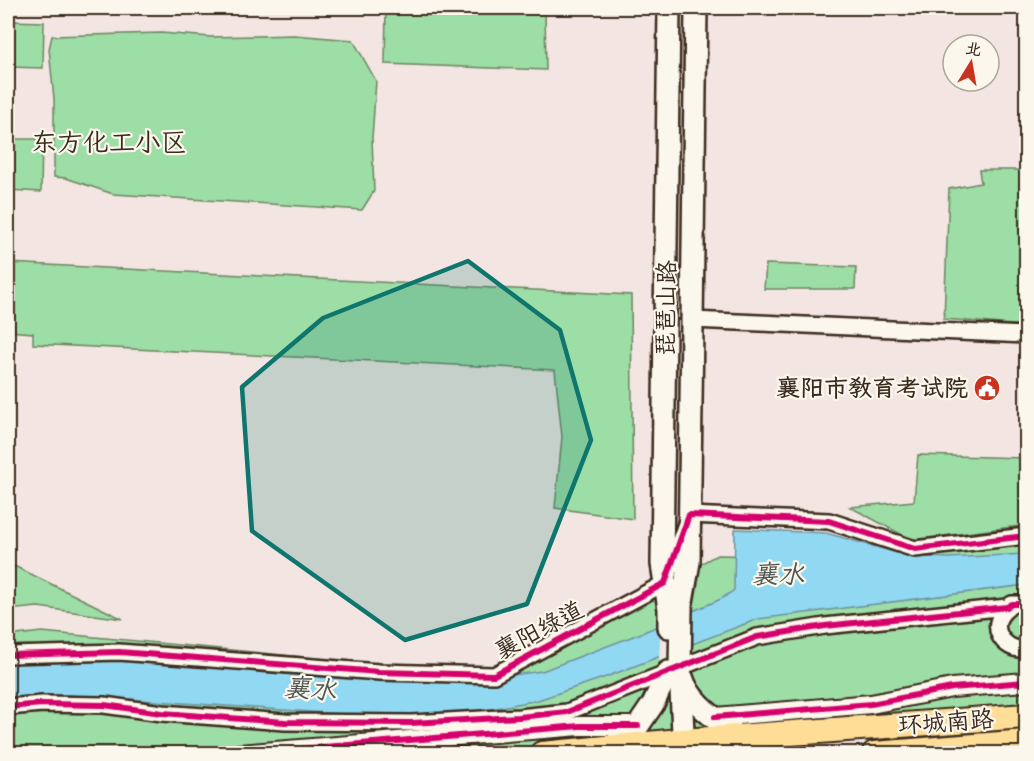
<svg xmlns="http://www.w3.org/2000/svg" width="1034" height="761" font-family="Caveat,'LXGW WenKai TC',sans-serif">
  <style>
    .green { fill: #9ddda6; stroke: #6c8462; stroke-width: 1.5 }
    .water { fill: #91d8f3; stroke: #6f929e; stroke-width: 1.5 }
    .pier { fill: #f3e6e2 }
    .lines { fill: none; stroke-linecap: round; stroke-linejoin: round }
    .minor-casing { stroke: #3b2a1e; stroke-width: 20 }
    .tertiary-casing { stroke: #3b2a1e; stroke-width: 22 }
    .secondary-casing { stroke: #3b2a1e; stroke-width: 26 }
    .trunk-casing { stroke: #3b2a1e; stroke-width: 28 }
    .minor { stroke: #fbf7ec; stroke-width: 15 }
    .tertiary { stroke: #fbf7ec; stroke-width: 18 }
    .secondary { stroke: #fbf7ec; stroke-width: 21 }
    .trunk { stroke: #fedd96; stroke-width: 24 }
    .cycleway-casing { stroke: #fbf7ec; stroke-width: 10 }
    .cycleway { stroke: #d6006c; stroke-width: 6 }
    .marked { fill: #0f766e; fill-opacity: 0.2; stroke: #0f766e; stroke-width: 4.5; stroke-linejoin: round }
    .labels { text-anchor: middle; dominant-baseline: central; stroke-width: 4.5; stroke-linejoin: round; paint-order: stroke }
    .street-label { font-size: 24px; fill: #3b2a1e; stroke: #fbf7ec }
    .poi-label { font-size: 24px; font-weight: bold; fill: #3b2a1e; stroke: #fbf7ec; text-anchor: end }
    .neighbourhood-label { font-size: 26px; fill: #3b2a1e; stroke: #fbf7ec }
    .water-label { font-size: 26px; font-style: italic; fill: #505653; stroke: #fbf7ec }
  </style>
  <rect width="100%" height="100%" fill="#f3e6e2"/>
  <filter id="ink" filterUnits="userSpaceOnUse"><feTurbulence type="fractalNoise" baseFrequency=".0167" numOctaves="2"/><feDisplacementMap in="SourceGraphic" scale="12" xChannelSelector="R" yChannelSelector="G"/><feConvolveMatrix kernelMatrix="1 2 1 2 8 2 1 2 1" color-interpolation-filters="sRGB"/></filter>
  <g filter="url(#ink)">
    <g class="green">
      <polygon points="386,8 545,8 546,70 385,64"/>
      <polygon points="8,21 44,22 43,68 8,67"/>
      <polygon points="161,33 211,37 294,35 353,40 376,81 372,138 374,191 362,210 113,194 66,178 54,177 54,99 49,49 52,36"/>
      <polygon points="8,139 42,139 41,192 8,190"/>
      <polygon points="979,170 1026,170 1026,326 944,319 949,189 981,183"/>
      <polygon points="8,263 631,295 633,519 555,508 562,437 555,370 33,344 33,333 8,331"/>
      <polygon points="766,264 856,267 855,289 764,289"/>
      <polygon points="918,455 1026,458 1026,525 912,540 850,507 914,501"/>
      <polygon points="1026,538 1026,716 542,754 8,753 8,636 42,632 493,675 717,555 917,559"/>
      <polygon points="8,563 123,619 38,607 8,610"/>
    </g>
    <polygon class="water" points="735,529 826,533 908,556 948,558 1026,554 1026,585 758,619 606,677 538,700 485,710 384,717 70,695 8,697 8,663 119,658 493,678 542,671 644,632 721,599 734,590"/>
    <polygon class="pier" points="693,607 691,648 659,660 661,621"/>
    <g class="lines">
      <defs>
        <g id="minor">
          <polyline points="692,320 1026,335"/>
          <path d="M1008,608C986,624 1002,652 1026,649"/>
          <polyline points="8,655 119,652 379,672 494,675 665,583 689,515 829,521 915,549 1026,536"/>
          <polyline points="8,707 42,704 104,705 162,713 285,722 412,723 519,717 567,712 757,637 825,626 1007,607 1012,604 1026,604"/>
        </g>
        <g id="tertiary">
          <polyline points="715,717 871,704 952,688 1026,682"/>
          <polyline points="239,754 580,726 638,726"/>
        </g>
        <g id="secondary">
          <polyline points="669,627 669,609 662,564 669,8"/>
          <path d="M682,677C690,704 718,720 739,737"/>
          <polyline points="611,747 638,726 653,704 668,672"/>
          <polyline points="684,754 680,669 681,608 689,562 696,8"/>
        </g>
        <g id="trunk">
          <polyline points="542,754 669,742 1026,716"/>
          <polyline points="874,754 1026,742"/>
        </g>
      </defs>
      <use href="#minor" class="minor-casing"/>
      <use href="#tertiary" class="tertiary-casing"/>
      <use href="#secondary" class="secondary-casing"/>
      <use href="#trunk" class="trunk-casing"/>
      <use href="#minor" class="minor"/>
      <use href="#tertiary" class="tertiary"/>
      <use href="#secondary" class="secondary"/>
      <use href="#trunk" class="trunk"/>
      <defs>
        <g id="cycleway">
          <polyline points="8,655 119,652 379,672 494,675 665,583 689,515 829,521 915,549 1026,536"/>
          <polyline points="8,707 42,704 104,705 162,713 285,722 412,723 519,717 567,712 757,637 825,626 1007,607 1012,604 1026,604"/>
          <polyline points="715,717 871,704 952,688 1026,682"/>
          <polyline points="239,754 580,726 638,726"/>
        </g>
      </defs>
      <use href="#cycleway" class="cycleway-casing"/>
      <use href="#cycleway" class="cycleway"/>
    </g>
  </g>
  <path class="marked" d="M468,261L560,330L591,440L527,604L405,640L252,531L242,387L323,318Z"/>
  <defs>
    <symbol id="civic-disc" viewBox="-11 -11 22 22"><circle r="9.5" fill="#c8321e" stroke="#fbf7ec"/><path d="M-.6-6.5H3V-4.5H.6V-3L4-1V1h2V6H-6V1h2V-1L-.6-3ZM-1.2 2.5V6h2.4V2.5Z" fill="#fff"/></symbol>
  </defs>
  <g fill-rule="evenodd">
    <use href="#civic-disc" x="972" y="373" width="30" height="30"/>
  </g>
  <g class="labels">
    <g class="street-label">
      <text transform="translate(666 308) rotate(-89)">琵琶山路</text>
      <text transform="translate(539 630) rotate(-28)">襄阳绿道</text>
      <text transform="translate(946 722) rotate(-4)">环城南路</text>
    </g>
    <g class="poi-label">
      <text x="968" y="388">襄阳市教育考试院</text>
    </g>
    <g class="neighbourhood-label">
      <text x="109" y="142">东方化工小区</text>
    </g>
    <g class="water-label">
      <text x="778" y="574">襄水</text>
      <text transform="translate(310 689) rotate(4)">襄水</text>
    </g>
  </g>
  <rect width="1034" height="761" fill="none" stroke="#fbf7ec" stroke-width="30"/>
  <rect x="15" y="15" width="1004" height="731" fill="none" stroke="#3b2a1e" stroke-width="2" filter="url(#ink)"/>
  <g transform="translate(971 63) rotate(11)"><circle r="28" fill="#fbf7ec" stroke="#aea59a" stroke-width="1.5"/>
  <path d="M0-4.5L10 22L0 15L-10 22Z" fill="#c8321e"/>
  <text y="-9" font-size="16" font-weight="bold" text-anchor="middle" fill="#3b2a1e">北</text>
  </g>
</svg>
